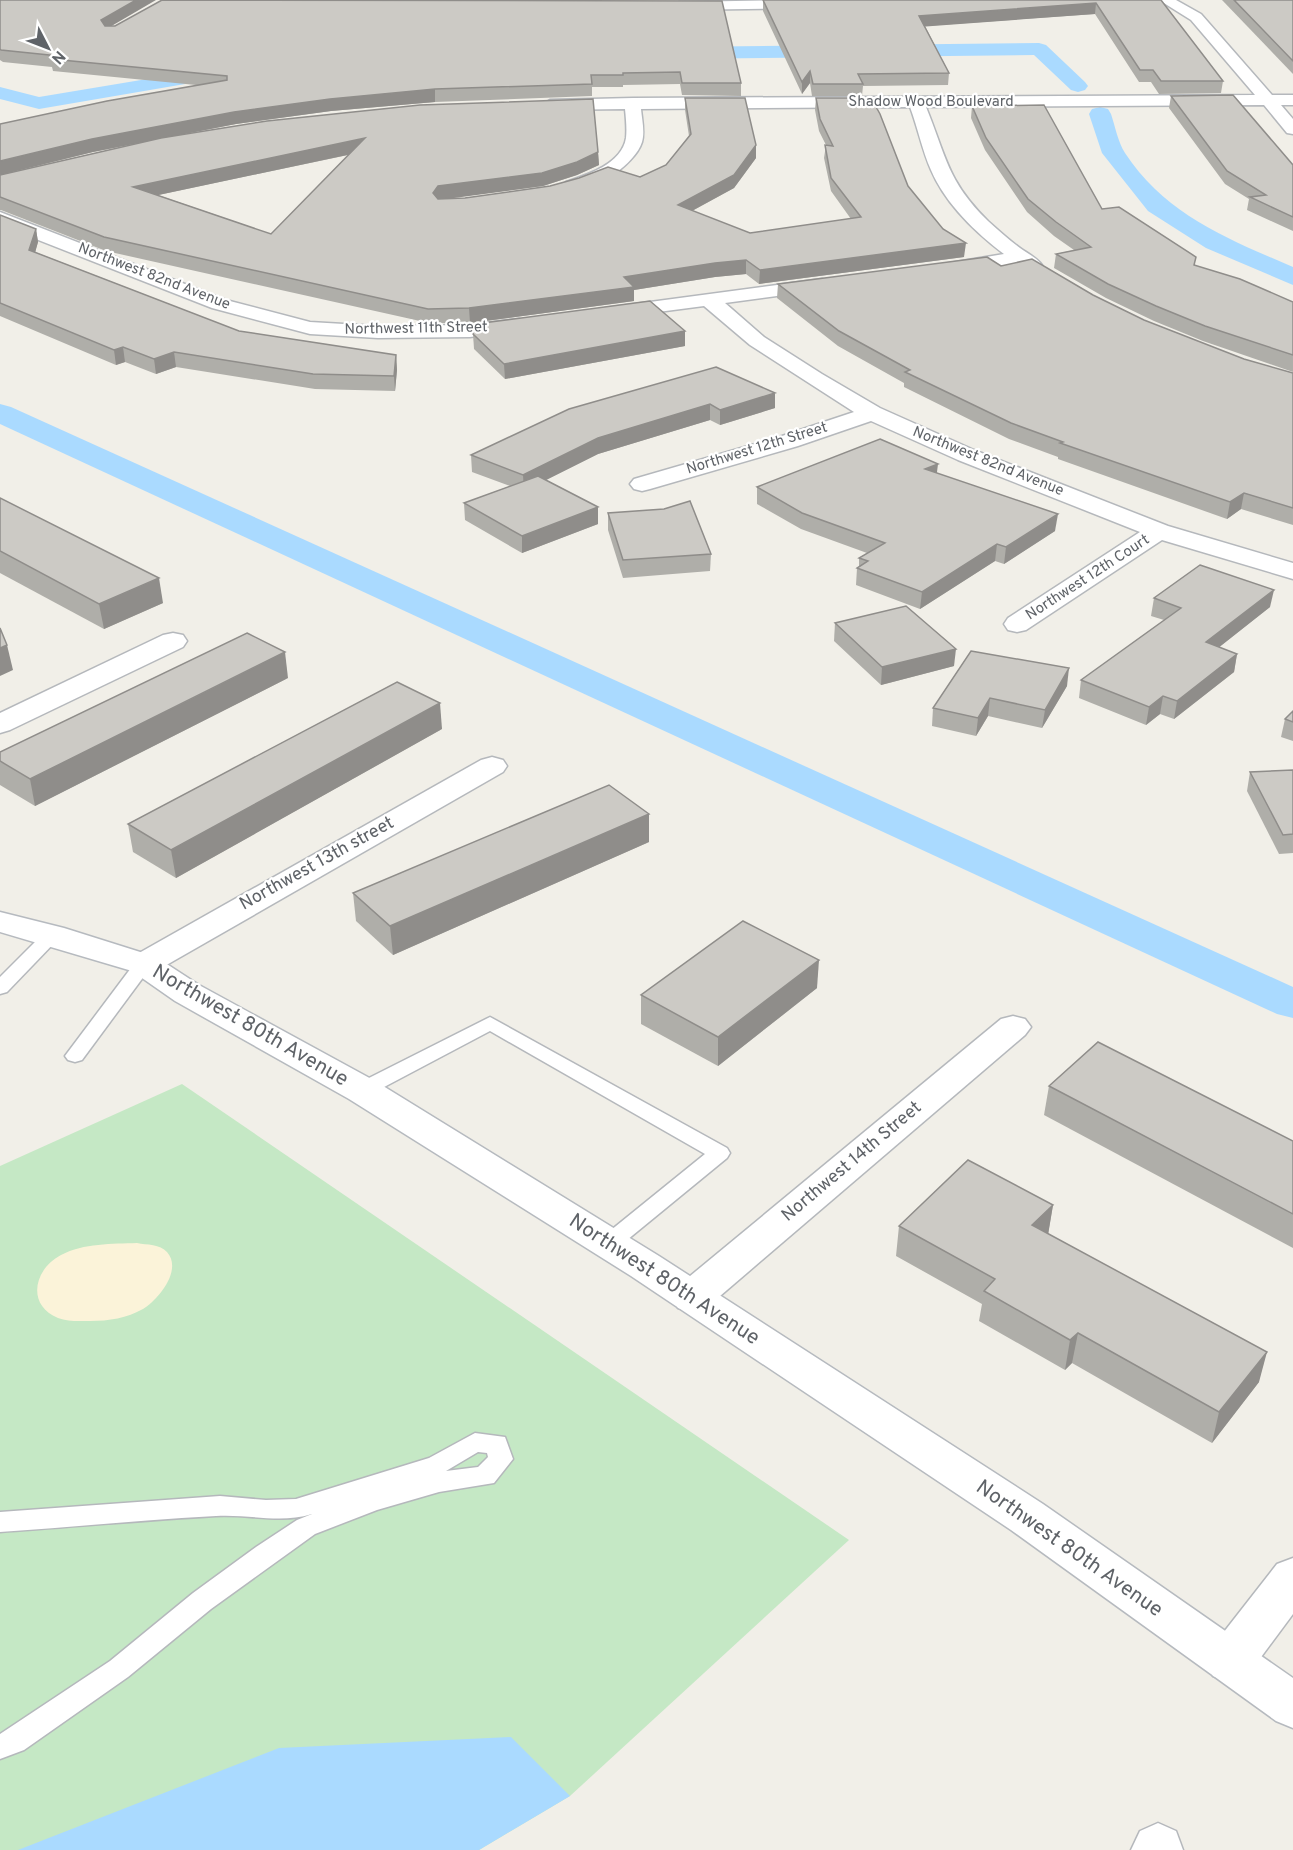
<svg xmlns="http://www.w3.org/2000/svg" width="1293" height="1850" font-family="Overpass,sans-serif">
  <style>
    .green { fill: #c5e8c5 }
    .sand { fill: #fbf3d9 }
    .water { fill: #aadaff }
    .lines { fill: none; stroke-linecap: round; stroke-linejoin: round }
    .canal { fill: #aadaff; fill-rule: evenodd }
    .lane-casing { stroke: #b5b8bc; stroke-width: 3 }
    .street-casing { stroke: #b5b8bc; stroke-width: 3 }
    .secondary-casing { stroke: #b6babf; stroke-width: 3 }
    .lane { fill: #fff; fill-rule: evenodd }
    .street { fill: #fff; fill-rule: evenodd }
    .secondary { fill: #fff; fill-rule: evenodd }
    .wall { fill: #afaea9; fill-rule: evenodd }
    .shaded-wall { fill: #8f8d8a }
    .building { fill: #cccac5; stroke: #8f8d8a; stroke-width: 1.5; fill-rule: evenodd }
    .labels { text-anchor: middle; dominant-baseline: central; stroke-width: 4.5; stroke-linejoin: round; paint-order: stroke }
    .far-street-label { font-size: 15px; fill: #5f6368; stroke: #fff }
    .street-label { font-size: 18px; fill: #5f6368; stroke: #fff }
    .near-street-label { font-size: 21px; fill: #5f6368; stroke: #fff }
  </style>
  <rect width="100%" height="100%" fill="#f1efe8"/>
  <polygon class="green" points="182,1084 849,1540 570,1796 479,1850 0,1850 0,1166"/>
  <path class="sand" d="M137,1243C147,1245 160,1244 167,1252C183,1270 158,1300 143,1309C127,1318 109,1321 90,1321C80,1321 68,1322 58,1318C26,1305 34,1269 61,1255C84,1243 112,1244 137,1243Z"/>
  <polygon class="water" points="511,1737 570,1796 479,1850 18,1850 279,1748"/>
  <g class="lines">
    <g class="canal">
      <polygon points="1039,43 1046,45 1085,82 1088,86 1085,90 1078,92 1071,90 1034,55 675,59 668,57 665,53 668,49 675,47"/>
      <polygon points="219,67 226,69 229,73 226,77 39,109 0,99 0,87 39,97"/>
      <path d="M1100,107L1108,109L1111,114C1115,126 1118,142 1125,153C1166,215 1228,239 1293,267V285L1206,248L1148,211L1102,153L1089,114L1092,109Z"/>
      <polygon points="0,404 11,407 1293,987 1293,1018 1277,1014 0,424"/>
    </g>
    <defs>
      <g id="lane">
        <polygon points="52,930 58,931 61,935 58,939 7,992 0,994 0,977 46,931"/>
        <polygon points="144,958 151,960 153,964 82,1060 75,1062 68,1060 65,1056 137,960"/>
        <polygon points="490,1017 727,1148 730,1153 727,1158 616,1249 608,1252 600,1249 597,1244 600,1239 705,1154 490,1031 369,1095 362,1097 355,1095 352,1090 355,1085"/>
        <path d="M475,1433L505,1437L513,1459L494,1483L439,1492L377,1510L315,1534L211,1609L128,1677L24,1750L0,1759V1734L110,1661L193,1593L256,1547L297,1520L312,1514C280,1524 250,1514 216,1516C144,1520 72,1527 0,1532V1512L220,1496L266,1500L296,1499L429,1458ZM478,1452L487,1453L488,1457L478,1467L446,1471Z"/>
      </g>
      <g id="street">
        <polygon points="799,0 894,0 887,4 817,8 679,10 672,6 679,2"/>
        <path d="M1159,0H1176L1201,14L1272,95H1293V105H1281L1293,119V134L1287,133L1264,105L926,107C946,156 947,181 988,221C998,230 1009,240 1020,248C1027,253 1037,258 1042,265L1039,269L1032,271L1018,264L951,274L944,272L941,268L944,264L1004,254C976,233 945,203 931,170C922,150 918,128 910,107L641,109C642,120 645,132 642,142C635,165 589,196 566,190L563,186L566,182C587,175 622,164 626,138C627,129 626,119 625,109L550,110L542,105L550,100L633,98L1255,95L1191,20Z"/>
        <polygon points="0,212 226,300 310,322 378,326 470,325 519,319 526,321 529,325 526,329 519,331 470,337 378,338 310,334 212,308 0,225"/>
        <polygon points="822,279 829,281 832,285 829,289 725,303 764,337 822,374 880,408 974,450 1168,526 1293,563 1293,579 1162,540 1026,630 1017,632 1008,630 1004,624 1008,618 1140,532 958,460 871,421 798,446 650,489 642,491 634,489 630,484 634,479 782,436 854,412 750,345 704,306 612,318 605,316 602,312 605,308"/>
        <polygon points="173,633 183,635 187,641 183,647 10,730 0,733 0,713 163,635"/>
        <polygon points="492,757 503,760 507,766 503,772 156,971 144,974 132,971 127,964 132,957 481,760"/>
        <polygon points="1013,1016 1025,1019 1031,1027 1025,1035 706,1308 692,1312 678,1308 672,1297 678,1286 1001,1019"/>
        <polygon points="1293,1558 1293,1614 1247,1676 1230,1682 1213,1676 1206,1661 1213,1646 1277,1564"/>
        <polygon points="1158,1823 1176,1831 1183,1850 1131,1850 1140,1831"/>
      </g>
      <polygon id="secondary" points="0,912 64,928 156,957 199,985 375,1081 659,1256 1043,1504 1293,1678 1293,1728 1276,1721 1011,1530 631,1276 349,1099 175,1001 132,971 0,932"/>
    </defs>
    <use href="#lane" class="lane-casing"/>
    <use href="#street" class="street-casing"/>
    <use href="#secondary" class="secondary-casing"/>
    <use href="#lane" class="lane"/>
    <use href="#street" class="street"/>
    <use href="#secondary" class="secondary"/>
  </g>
  <g class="wall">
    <path d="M0,0L112,26L466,0L741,83V96L682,95L680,84L623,85V87H592V96L435,102L331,111L236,124L169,137L598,152L599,165L577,175L543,186L449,198H465L640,177L666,165L689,136L685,110V98L756,158L734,188L692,211L750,233L851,219L831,191L824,158L826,145L819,131L815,110L816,98L908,186L964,257L759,284L746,274L715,277L634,290V301L470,323H429L106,251L1,210H0V175L154,140L93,152L0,175L196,85L53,71L52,67L3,62L0,60ZM348,155L271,234L158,195Z"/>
    <polygon points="763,0 1161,0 1223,81 1221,93 1159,94 1151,82 1139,82 1095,14 925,26 949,73 948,85 863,86 862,96 812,96 810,83 802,94 763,11"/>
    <polygon points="1222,0 1293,0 1293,74"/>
    <polygon points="1171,96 1293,165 1293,231 1247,210 1249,199 1225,184 1169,108"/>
    <polygon points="972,106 1102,209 1195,266 1293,302 1293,372 1203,341 1154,321 1106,298 1054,268 1056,254 1074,250 1054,236 1027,212 985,150 971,118"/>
    <polygon points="0,215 36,229 38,242 35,252 239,331 396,355 397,370 395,391 315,389 176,367 156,374 125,362 116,365 0,316"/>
    <polygon points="1001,266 1093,295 1144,320 1244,359 1293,373 1293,525 1241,509 1227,519 1058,459 1058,457 1009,439 904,387 904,383 838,346 777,298 778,284"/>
    <polygon points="685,331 685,346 505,379 474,349 473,334"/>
    <polygon points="716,367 775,408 720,425 710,420 598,454 546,480 598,507 598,524 522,553 465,520 464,503 510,486 472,472 471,455"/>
    <polygon points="937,473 1055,531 1004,564 995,561 920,609 856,585 857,568 859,567 859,558 867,553 801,529 757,504 757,487"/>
    <polygon points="0,498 163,603 104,629 0,573"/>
    <polygon points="608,513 711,554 710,571 623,578 608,530"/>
    <polygon points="1154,598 1270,607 1219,647 1237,654 1234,672 1174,719 1160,714 1146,725 1079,698 1081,680 1164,620 1151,616"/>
    <polygon points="835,623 954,666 881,685 834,641"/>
    <polygon points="971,651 1067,686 1042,728 988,716 976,736 932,726 933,708"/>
    <polygon points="288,678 35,806 0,785 0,752"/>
    <polygon points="1293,711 1293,741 1281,737 1285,719"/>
    <polygon points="442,729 176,878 133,852 128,824"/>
    <polygon points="1293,770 1293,853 1279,854 1247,791 1250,772"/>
    <polygon points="649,842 393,955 356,921 353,893"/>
    <polygon points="817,988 718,1066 641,1024 641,995"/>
    <polygon points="1049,1086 1293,1141 1293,1248 1044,1115"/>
    <polygon points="1053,1205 1048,1234 1259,1382 1212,1443 1072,1363 1065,1370 979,1321 982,1304 896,1256 899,1226"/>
  </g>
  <g class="shaded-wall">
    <polygon points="136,0 156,0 103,31 101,20"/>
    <polygon points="1096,3 1095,14 919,27 919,16"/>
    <polygon points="810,71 810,83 802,94 802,82"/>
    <polygon points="435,89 435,102 331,111 236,124 93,152 0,175 0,161 92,139 234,112 330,99"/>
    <polygon points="365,138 366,151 135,200 133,187"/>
    <polygon points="756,145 756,158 734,188 677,219 678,205"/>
    <polygon points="598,152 599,165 577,175 543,186 439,200 433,193 438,186"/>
    <polygon points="36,229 38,242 32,264 29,250"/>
    <polygon points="966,243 964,257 759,284 760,270"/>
    <polygon points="746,260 746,274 715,277 634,290 634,301 470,323 469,308 624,277 715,263"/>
    <polygon points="685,331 685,346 505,379 504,364"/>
    <polygon points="123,347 125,362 116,365 114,350"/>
    <polygon points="174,352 176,367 156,374 154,359"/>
    <polygon points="396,355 397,370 395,391 394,376"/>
    <polygon points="775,393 775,408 720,425 720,410"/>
    <polygon points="710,404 710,420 598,454 524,491 523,475 598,438"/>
    <polygon points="938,464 936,480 925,469"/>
    <polygon points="1244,493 1241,509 1227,519 1230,502"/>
    <polygon points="598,507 598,524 522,553 522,536"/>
    <polygon points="1058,514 1055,531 1004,564 1006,547"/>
    <polygon points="997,544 995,561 920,609 922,592"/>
    <polygon points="159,578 163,603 104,629 99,604"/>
    <polygon points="1274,590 1270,607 1203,660 1206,642"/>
    <polygon points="7,645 13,670 0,676 0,648"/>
    <polygon points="956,649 954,666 881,685 882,667"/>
    <polygon points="285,652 288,678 35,806 30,779"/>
    <polygon points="1237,654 1234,672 1174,719 1177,701"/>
    <polygon points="1069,668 1067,686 1042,728 1045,710"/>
    <polygon points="1163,696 1160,714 1146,725 1149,707"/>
    <polygon points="990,698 988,716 976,736 978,718"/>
    <polygon points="440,703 442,729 176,878 171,850"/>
    <polygon points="649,814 649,842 393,955 390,926"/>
    <polygon points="819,960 817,988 718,1066 718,1037"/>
    <polygon points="1053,1205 1048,1235 1032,1225"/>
    <polygon points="1078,1333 1072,1363 1065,1370 1070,1340"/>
    <polygon points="1267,1352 1259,1382 1212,1443 1219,1412"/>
  </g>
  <g class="building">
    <polygon points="0,0 136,0 101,20 105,26 115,26 162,0 722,1 741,83 682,83 680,72 623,73 623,75 591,75 592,84 435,89 330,99 234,112 92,139 0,161 0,124 107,101 227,80 227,76 51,59 59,56 1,50 0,49"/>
    <polygon points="763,0 1161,0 1223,81 1161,81 1153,70 1140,70 1096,3 919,16 949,73 858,74 863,84 813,84 810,71 802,82"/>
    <polygon points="1234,0 1293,0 1293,61"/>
    <polygon points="1233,95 1293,165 1293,217 1250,197 1266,195 1227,171 1171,96"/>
    <path d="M685,98H745L756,145L734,175L678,205L750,233L861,217L831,178L825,145L833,146L820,119L816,98H871L880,114L908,186L943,229L966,243L760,270L746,260L715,263L624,277L634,287L469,308L428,309L104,237L0,197V175L161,138L267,121L420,105L593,99L598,152L577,162L542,173L438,186L433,193L438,199L465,198L550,186L579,178L608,167L640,177L666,165L691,134ZM365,138L271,234L133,187Z"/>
    <polygon points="1044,105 1102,209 1119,207 1196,257 1194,265 1240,279 1293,302 1293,355 1205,326 1156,306 1108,284 1056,254 1091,247 1056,222 1028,199 986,138 972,106"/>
    <polygon points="0,215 36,229 29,250 239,331 396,355 394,376 313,374 174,352 154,359 123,347 114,350 0,303"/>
    <polygon points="987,257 1001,266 1032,259 1093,295 1144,320 1244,359 1293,373 1293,508 1244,493 1230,502 1060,443 1063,442 1011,423 905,372 910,370 839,331 778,284"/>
    <polygon points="650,301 685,331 504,364 473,334 475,324"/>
    <polygon points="716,367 775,393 720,410 710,404 598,438 523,475 471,455 569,409"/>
    <polygon points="880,439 938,464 925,469 1058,514 1006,547 997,544 922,592 857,568 868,561 859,558 885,543 802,513 757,487"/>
    <polygon points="538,476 598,507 522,536 464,503"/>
    <polygon points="0,498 159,578 99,604 0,551"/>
    <polygon points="690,501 711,554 623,560 608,513 664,509"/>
    <polygon points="1200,565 1274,590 1206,642 1237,654 1177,701 1163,696 1149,707 1081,680 1181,608 1154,598"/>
    <polygon points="906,606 956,649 882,667 835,623"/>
    <polygon points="0,628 7,645 0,648"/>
    <polygon points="247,633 285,652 30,779 0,761 0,752"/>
    <polygon points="971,651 1069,668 1045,710 990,698 978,718 933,708"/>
    <polygon points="397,682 440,703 171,850 128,824"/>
    <polygon points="1293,711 1293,722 1285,719"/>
    <polygon points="1293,770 1293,834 1283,835 1250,772"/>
    <polygon points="609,785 649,814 390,926 353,893"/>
    <polygon points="743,921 819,960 718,1037 641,995"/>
    <polygon points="1098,1042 1293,1141 1293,1214 1049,1086"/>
    <polygon points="968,1160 1053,1205 1032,1225 1267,1352 1219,1412 1078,1333 1070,1340 984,1291 995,1279 899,1226"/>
  </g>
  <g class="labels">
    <g class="far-street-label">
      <text x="931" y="102">Shadow Wood Boulevard</text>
      <text transform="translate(154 277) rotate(21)">Northwest 82nd Avenue</text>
      <text transform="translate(416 329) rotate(-1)">Northwest 11th Street</text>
      <text transform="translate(757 449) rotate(-17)">Northwest 12th Street</text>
      <text transform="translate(988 462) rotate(22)">Northwest 82nd Avenue</text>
      <text transform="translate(1088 578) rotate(-33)">Northwest 12th Court</text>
    </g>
    <g class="street-label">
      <text transform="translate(317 864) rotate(-29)">Northwest 13th street</text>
      <text transform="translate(852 1162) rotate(-40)">Northwest 14th Street</text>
    </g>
    <g class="near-street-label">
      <text transform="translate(250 1026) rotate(30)">Northwest 80th Avenue</text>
      <text transform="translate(664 1280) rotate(33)">Northwest 80th Avenue</text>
      <text transform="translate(1069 1549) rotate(35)">Northwest 80th Avenue</text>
    </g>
  </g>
  <g transform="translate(48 48) rotate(132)" stroke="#ffffff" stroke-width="4.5" paint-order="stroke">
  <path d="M0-4.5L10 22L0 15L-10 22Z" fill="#5f6368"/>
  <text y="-9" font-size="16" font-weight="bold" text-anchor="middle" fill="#5f6368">N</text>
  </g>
</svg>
